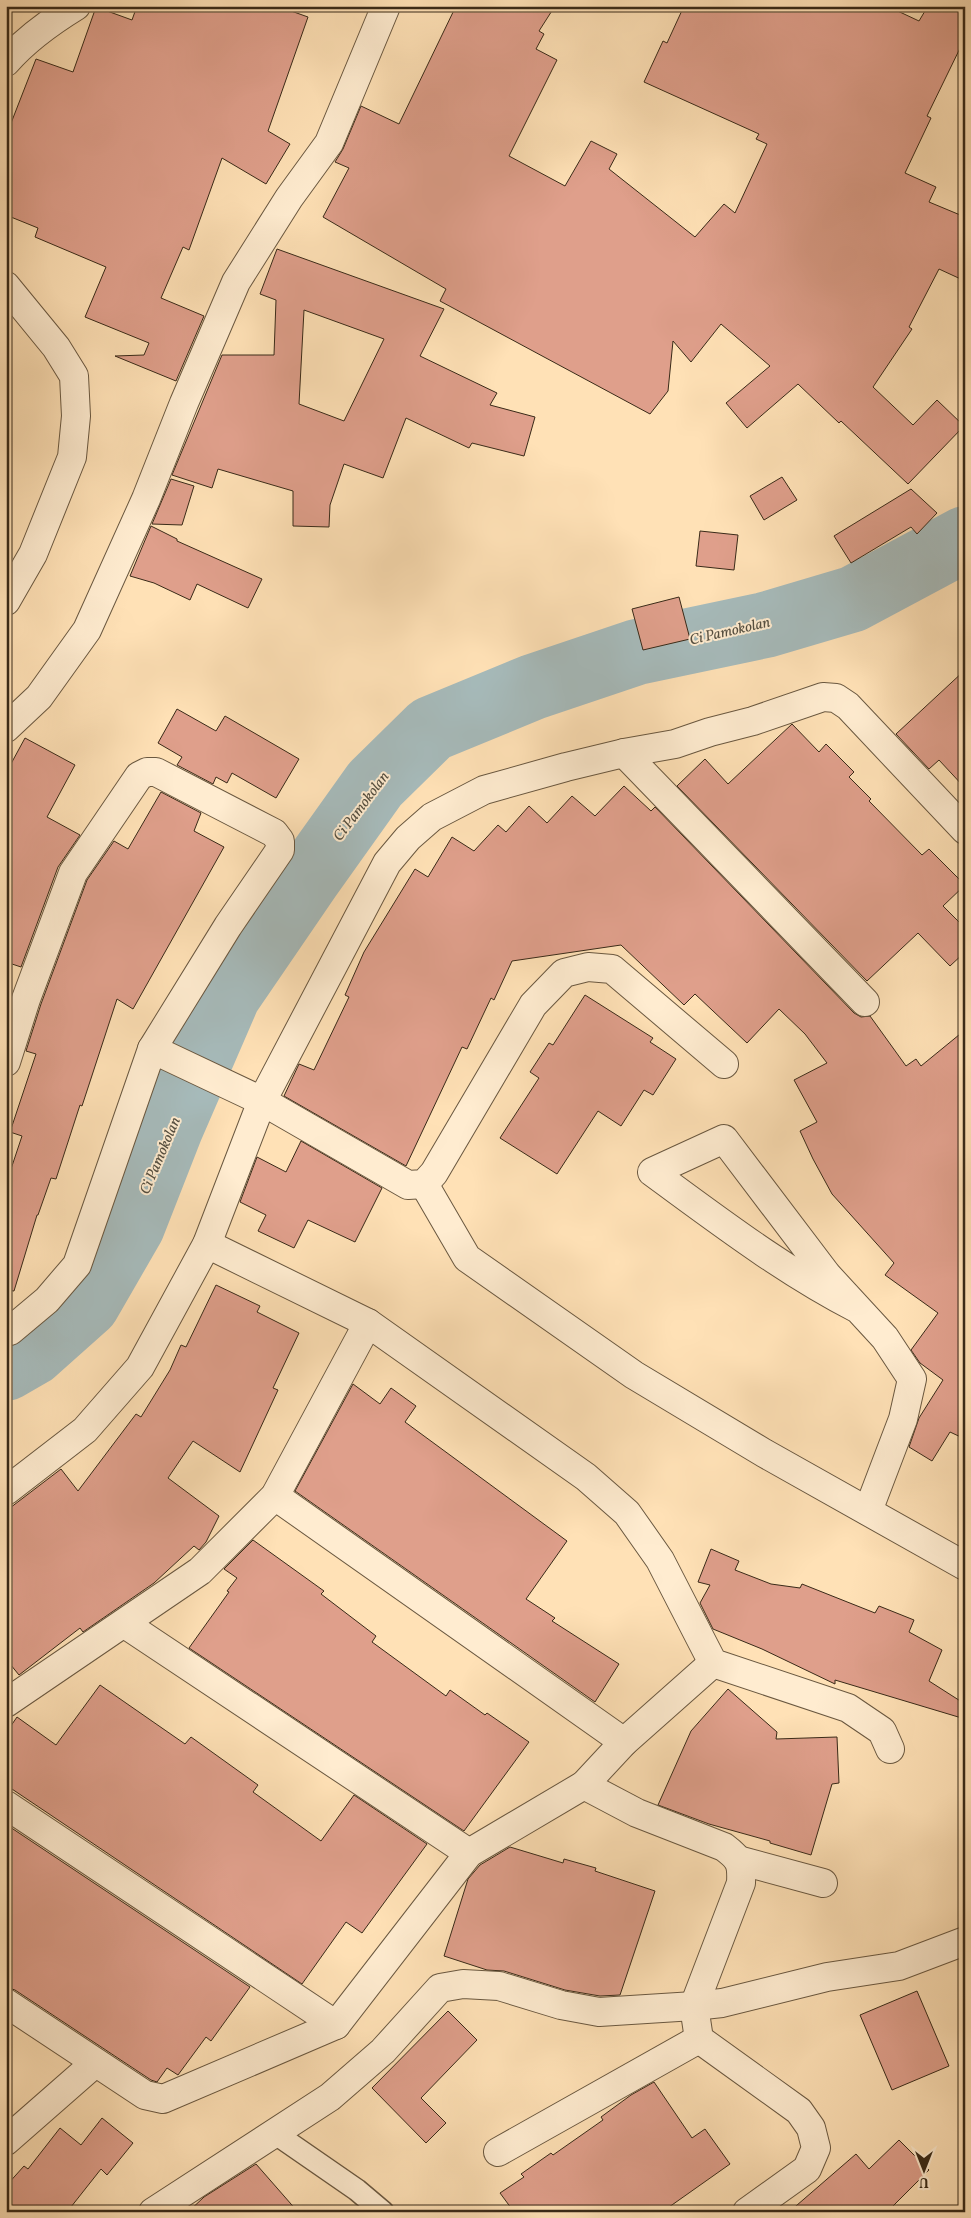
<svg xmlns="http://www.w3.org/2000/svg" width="971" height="2218" font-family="Vollkorn,serif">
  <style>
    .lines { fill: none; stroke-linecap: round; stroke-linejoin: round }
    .river { stroke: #a6baba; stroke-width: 66 }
    .building { fill: #df9f8b; stroke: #392a18; fill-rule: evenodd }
    .service-casing { stroke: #6a5840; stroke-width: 24 }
    .minor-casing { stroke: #6a5840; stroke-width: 30 }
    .service { stroke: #ffecd0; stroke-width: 21 }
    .minor { stroke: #ffecd0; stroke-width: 28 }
    .labels { text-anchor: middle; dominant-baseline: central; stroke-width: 4; stroke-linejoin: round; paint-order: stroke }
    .water-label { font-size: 15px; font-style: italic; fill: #544e40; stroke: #ffecd0 }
  </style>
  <rect width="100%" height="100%" fill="#ffe1b6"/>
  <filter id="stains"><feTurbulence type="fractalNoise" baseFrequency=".004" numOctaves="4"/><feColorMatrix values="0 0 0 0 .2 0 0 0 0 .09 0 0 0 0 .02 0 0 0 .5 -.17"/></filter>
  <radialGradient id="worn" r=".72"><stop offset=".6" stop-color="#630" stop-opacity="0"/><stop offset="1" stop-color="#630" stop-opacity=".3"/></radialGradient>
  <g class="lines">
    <polyline class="river" points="6,1368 32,1353 87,1304 132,1226 170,1129 228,995 308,878 375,784 431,729 533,687 637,652 765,625 853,599 965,539"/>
  </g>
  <g class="building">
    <polygon points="137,6 277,6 308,17 268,131 290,144 266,184 222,158 189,250 183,247 161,298 204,316 176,381 115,356 144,355 149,343 85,317 106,267 35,237 38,228 6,215 6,136 36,59 73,72 96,7 132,20"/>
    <polygon points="456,6 555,6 539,31 544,34 536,49 557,60 509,156 565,186 591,141 617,154 609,169 695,237 724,204 735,213 767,144 756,139 759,134 644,82 663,41 667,43 684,6 887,6 919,21 928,6 965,6 965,38 927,116 931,118 905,173 936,187 929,202 965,217 965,281 939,269 909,327 912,329 873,387 913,425 937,400 964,426 908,484 841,421 839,423 798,384 747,428 726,403 770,366 721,324 691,362 673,341 668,391 650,414 440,301 446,289 323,217 349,168 335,162 343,149 361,106 399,124"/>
    <path d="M277,249L444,309L420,356L497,393L490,405L535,417L524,456L472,443L469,448L406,418L383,478L344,464L330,505L329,527L293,526V491L218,469L212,488L172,475L222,355H274L276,300L260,294ZM304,310L384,339L344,421L299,404Z"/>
    <polygon points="782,477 797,500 764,520 750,496"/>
    <polygon points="171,479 194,486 182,525 152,524"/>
    <polygon points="911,489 937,513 917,534 911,527 851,563 834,536"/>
    <polygon points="151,526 177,539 177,541 262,579 248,608 197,584 190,600 154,583 130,576"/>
    <polygon points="700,531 738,535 734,570 696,566"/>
    <polygon points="679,597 690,639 643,650 632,609"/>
    <polygon points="965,670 965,788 939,760 929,769 896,734"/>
    <polygon points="177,709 216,731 225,716 299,759 276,798 232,773 227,783 216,777 213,784 177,765 182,757 158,743"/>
    <polygon points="792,724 819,752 826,744 854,772 849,777 871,799 869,801 922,855 929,849 965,885 943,906 965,928 965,952 950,966 918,933 867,981 677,786 705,759 728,784"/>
    <polygon points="25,738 75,765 47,817 80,835 58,867 21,967 6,962 6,773"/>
    <polygon points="624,786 651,811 655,807 854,1013 861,1017 870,1016 906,1066 916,1059 921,1066 965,1030 965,1439 950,1432 932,1461 909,1447 919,1418 943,1380 920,1363 911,1350 938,1313 885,1275 894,1263 832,1194 813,1159 800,1131 817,1122 794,1080 827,1063 805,1034 779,1009 747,1043 695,994 684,1005 621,945 512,961 494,1000 491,998 467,1049 462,1047 406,1166 284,1096 299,1064 314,1070 349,997 345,995 364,952 415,869 428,877 452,837 474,851 498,825 506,832 529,806 547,823 572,796 595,816"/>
    <polygon points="161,792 201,813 194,831 224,847 133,1009 117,999 82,1106 80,1105 56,1179 51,1178 38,1215 37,1215 14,1291 6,1290 6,1184 22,1136 10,1132 36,1054 26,1051 41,1004 87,880 114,841 128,849"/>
    <polygon points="585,995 653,1038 650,1042 676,1059 653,1095 644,1090 621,1126 598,1111 557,1174 500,1138 539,1078 530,1072 549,1043 553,1045"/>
    <polygon points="301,1141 382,1188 355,1242 308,1220 294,1248 258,1231 266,1215 240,1202 257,1157 286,1172"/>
    <polygon points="216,1285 260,1306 257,1312 299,1333 273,1388 278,1390 240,1472 193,1441 168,1478 219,1516 206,1542 199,1550 194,1546 154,1583 83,1632 80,1628 19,1675 6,1659 6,1511 61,1469 78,1491 136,1414 141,1417 170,1370 181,1345 186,1347"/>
    <polygon points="353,1384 380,1404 391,1388 416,1406 405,1422 567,1541 526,1599 555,1618 552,1621 619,1664 595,1702 295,1491"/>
    <polygon points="253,1540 324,1591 321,1594 376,1636 372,1642 446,1696 450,1690 485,1715 487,1713 529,1742 464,1831 189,1648 229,1592 227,1591 237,1578 224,1569"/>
    <polygon points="711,1549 739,1561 735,1570 771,1584 800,1588 802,1584 875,1613 879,1606 914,1620 909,1632 942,1650 929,1681 965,1704 965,1719 835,1680 835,1684 762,1649 713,1629 700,1603 710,1585 698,1582"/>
    <polygon points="100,1685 185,1744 191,1737 258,1785 253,1792 321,1841 354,1795 427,1844 362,1933 346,1922 302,1984 6,1785 6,1733 17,1717 56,1745"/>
    <polygon points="728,1689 777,1732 776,1739 837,1737 839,1783 832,1784 811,1855 770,1843 770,1841 709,1824 658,1805 691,1731"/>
    <polygon points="10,1827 250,1987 211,2041 206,2037 178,2075 167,2068 157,2082 151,2080 15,1990 6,1987 6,1832"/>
    <polygon points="510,1847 563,1863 564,1859 596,1868 595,1871 655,1891 620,1995 600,1996 565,1990 504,1971 487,1970 444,1956 468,1879 480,1865"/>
    <polygon points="917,1991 949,2066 892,2090 860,2015"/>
    <polygon points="448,2011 477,2040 421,2098 446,2123 426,2143 372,2088"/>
    <polygon points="654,2082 692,2138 705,2129 730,2164 662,2212 514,2212 500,2193 524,2177 521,2174 551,2153 553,2155 603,2120 601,2117 631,2095"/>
    <polygon points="102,2118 133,2143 107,2175 101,2169 67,2212 6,2212 6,2186 24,2166 28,2169 60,2128 81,2145"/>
    <polygon points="899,2140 929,2170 887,2212 789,2212 856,2154 869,2169"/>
    <polygon points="256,2164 298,2212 188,2212 204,2197"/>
  </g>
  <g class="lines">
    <defs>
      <polyline id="service" points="276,2134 357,2190 383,2212"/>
      <g id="minor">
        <path d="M6,62C26,39 50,22 76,6"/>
        <polyline points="6,286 56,347 74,376 76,416 72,457 33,554 6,601"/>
        <polyline points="6,728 39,697 87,630 146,499 184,403 236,282 289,198 329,143 386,6"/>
        <polyline points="624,753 865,1002"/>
        <polyline points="152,1049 262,1101 408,1185 424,1184 434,1173 533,1005 564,973 588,967 612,969 724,1064"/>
        <polyline points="6,1062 26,999 73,873 139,776 147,772 156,772 274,833 280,841 280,850 228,926 152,1049 77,1265 47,1300 10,1331 6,1332"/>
        <polyline points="424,1184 467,1258 634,1375 764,1453 965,1566"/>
        <polyline points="207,1244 368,1323 586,1477 627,1513 660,1560 713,1663 848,1708 882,1731 890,1749"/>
        <path d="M858,1309C784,1271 719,1221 652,1172L724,1139L827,1275L885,1338L912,1379L903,1419L868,1511"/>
        <polyline points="6,1491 85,1430 140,1367 207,1244 262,1101 387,863 408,838 432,817 484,790 566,767 624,753 675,744 710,732 753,721 823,697 836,698 848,706 965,830"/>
        <polyline points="275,1496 624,1742"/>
        <polyline points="125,1624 469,1853"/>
        <polyline points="6,1703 200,1571 275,1496 368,1323"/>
        <path d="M584,1785L637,1813L724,1847C740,1859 742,1863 741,1883L694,2006L699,2039L799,2111L811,2128L816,2148L807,2169L747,2212"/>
        <polyline points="6,1805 336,2025"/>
        <polyline points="738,1860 823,1883"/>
        <polyline points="6,2003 145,2095 163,2099 336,2025 469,1853 584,1785 624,1742 713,1663"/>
        <polyline points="6,2141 95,2063"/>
        <polyline points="498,2152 699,2039"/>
        <polyline points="153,2212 330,2097 383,2051 440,1988 463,1984 499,1986 561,2005 599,2012 694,2006 722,2003 827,1977 899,1966 965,1941"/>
      </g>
    </defs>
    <use href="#service" class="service-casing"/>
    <use href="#minor" class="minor-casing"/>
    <use href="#service" class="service"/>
    <use href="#minor" class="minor"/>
  </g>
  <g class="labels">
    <g class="water-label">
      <text transform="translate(730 632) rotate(-13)">Ci Pamokolan</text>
      <text transform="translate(362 807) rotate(-53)">Ci Pamokolan</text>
      <text transform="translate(161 1156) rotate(-67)">Ci Pamokolan</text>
    </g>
  </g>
  <rect width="971" height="2218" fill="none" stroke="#ffe1b6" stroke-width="25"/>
  <rect x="8" y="8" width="956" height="2203" fill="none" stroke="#392a18" stroke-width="2.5"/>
  <rect x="12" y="12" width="946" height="2193" fill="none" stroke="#392a18"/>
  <g transform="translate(924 2170) rotate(180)" stroke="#ffecd0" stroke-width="4" paint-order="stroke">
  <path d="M0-4L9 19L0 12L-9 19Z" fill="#392a18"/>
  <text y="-8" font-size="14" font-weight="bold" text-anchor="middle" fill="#392a18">U</text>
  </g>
  <rect width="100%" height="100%" filter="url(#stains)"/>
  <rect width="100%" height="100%" fill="url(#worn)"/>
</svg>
